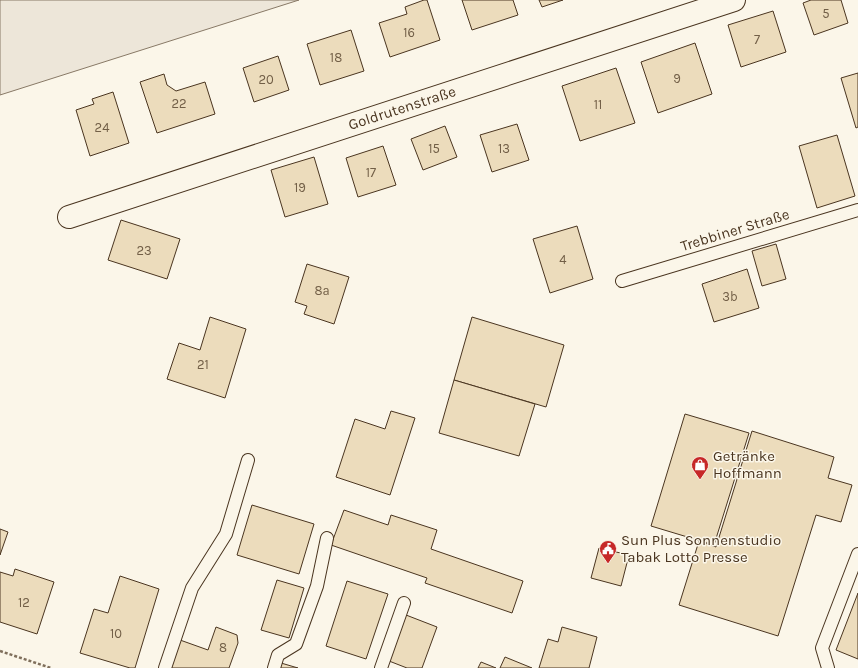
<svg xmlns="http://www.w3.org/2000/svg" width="858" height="668" font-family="Karla,sans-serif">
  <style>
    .green { fill: #ede6d9; stroke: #887966 }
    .building { fill: #ecdcbc; stroke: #4a3520 }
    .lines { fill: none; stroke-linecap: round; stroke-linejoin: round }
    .service-casing { stroke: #4a3520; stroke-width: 14 }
    .minor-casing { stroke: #4a3520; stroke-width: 24 }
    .path { stroke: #7f6f5c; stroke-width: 2.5; stroke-dasharray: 3 2; stroke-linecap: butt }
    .service { stroke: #fbf6e9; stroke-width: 12 }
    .minor { stroke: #fbf6e9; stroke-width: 22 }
    .labels { text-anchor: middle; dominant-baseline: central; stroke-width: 3; stroke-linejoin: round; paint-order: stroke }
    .number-label { font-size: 13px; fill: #725f47 }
    .street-label { font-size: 15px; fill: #4a3520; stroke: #fbf6e9 }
    .poi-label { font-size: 15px; fill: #4a3520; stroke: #fbf6e9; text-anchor: start }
  </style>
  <rect width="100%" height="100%" fill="#fbf6e9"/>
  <polygon class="green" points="0,0 299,0 0,95"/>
  <g class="building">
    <polygon points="424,0 427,0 440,40 390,57 379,23 407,14 405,7"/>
    <polygon points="462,0 513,0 518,15 472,30"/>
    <polygon points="539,0 563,0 542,7"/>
    <polygon points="811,0 841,0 848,23 814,35 803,3"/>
    <polygon points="773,11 786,52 741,67 728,25"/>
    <polygon points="351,30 364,71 320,85 307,44"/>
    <polygon points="695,43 712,94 658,113 641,62"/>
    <polygon points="278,56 289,90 254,102 243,68"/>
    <polygon points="616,68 635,123 580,141 562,86"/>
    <polygon points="858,73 858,127 856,128 841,78"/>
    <polygon points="164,74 167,85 176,91 205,82 215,114 157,133 140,82"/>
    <polygon points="113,92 129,143 90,156 76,110 94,104 92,99"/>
    <polygon points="517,124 529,160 492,172 480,135"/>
    <polygon points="445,126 457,157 423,170 411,139"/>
    <polygon points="837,135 855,196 817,208 799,146"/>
    <polygon points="383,146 396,185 358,197 346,158"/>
    <polygon points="314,157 328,204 285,217 271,170"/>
    <polygon points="121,220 180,239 167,279 108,260"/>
    <polygon points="577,226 593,279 550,293 533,239"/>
    <polygon points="776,244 786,279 762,286 752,251"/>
    <polygon points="307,264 349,277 334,324 304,314 307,306 295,302"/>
    <polygon points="747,269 759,308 714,322 702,284"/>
    <polygon points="210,317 246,329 225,398 167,379 179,343 200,350"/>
    <polygon points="472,317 564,345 546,407 454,380"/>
    <polygon points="454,380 535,404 519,456 439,433"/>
    <polygon points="391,411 415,418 390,495 336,477 355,419 385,429"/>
    <polygon points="685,414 749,433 714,545 651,526"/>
    <polygon points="752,431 834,457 828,478 852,485 841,522 816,515 778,636 679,605 699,541 716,547"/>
    <polygon points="252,505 314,524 299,574 237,555"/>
    <polygon points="344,510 388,525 391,515 437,530 431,549 523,581 512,613 425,583 427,578 331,545"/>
    <polygon points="0,529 8,532 0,555"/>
    <polygon points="599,548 629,555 621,586 591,578"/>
    <polygon points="15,569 54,582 37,634 0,622 0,572 13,576"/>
    <polygon points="120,576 159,589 135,668 130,668 80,653 94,609 108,613"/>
    <polygon points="277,580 304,588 289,638 261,630"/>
    <polygon points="347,581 388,594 366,659 326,646"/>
    <polygon points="858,593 858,659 836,650"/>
    <polygon points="406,615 437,627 422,668 407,668 389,661"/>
    <polygon points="216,627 237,635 238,643 229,668 170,668 180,640 208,650"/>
    <polygon points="562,627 597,637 589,668 539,668 548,639 558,642"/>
    <polygon points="505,657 532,668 500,668"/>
    <polygon points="481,662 496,668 478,668"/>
    <polygon points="281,663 298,668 280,668"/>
  </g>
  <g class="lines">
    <defs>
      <g id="service">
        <polyline points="622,281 858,210"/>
        <polyline points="165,668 192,588 226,534 248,460"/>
        <polyline points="274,668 278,655 296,644 317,586 327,538"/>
        <polyline points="381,668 404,603"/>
        <polyline points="828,668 822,648 858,554"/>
      </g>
      <polyline id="minor" points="69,217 734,0"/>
    </defs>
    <use href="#service" class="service-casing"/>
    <use href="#minor" class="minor-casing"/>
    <polyline class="path" points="0,651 51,668"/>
    <use href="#service" class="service"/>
    <use href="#minor" class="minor"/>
  </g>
  <defs>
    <symbol id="shop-pin" viewBox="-11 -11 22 30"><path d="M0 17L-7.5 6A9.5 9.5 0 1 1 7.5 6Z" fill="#c62828" stroke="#fbf6e9"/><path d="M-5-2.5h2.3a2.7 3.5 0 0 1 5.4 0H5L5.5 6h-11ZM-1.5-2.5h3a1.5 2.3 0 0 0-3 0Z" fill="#fff"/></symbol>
    <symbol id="civic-pin" viewBox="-11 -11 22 30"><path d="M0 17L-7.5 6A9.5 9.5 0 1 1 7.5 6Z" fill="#c62828" stroke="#fbf6e9"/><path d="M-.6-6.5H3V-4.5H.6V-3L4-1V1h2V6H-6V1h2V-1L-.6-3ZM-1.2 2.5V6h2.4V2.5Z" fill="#fff"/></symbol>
  </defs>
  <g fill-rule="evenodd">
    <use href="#shop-pin" x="690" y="455" width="20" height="27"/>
    <use href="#civic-pin" x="598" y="539" width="20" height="27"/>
  </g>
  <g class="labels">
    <g class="number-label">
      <text x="826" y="13">5</text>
      <text x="409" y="32">16</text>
      <text x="757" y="39">7</text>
      <text x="336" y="57">18</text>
      <text x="677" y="78">9</text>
      <text x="266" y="79">20</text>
      <text x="179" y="103">22</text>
      <text x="598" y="104">11</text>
      <text x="102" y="127">24</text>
      <text x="434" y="148">15</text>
      <text x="504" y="148">13</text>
      <text x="371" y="172">17</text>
      <text x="300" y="187">19</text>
      <text x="144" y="250">23</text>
      <text x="563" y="259">4</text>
      <text x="322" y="290">8a</text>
      <text x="730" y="296">3b</text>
      <text x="203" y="364">21</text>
      <text x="24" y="602">12</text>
      <text x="116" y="633">10</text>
      <text x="223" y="647">8</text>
    </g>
    <g class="street-label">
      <text transform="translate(402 108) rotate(-18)">Goldrutenstraße</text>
      <text transform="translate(735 230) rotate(-17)">Trebbiner Straße</text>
    </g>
    <g class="poi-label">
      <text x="713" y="456">Getränke<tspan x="713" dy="17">Hoffmann</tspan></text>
      <text x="621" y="540">Sun Plus Sonnenstudio<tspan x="621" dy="17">Tabak Lotto Presse</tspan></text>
    </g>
  </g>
</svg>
